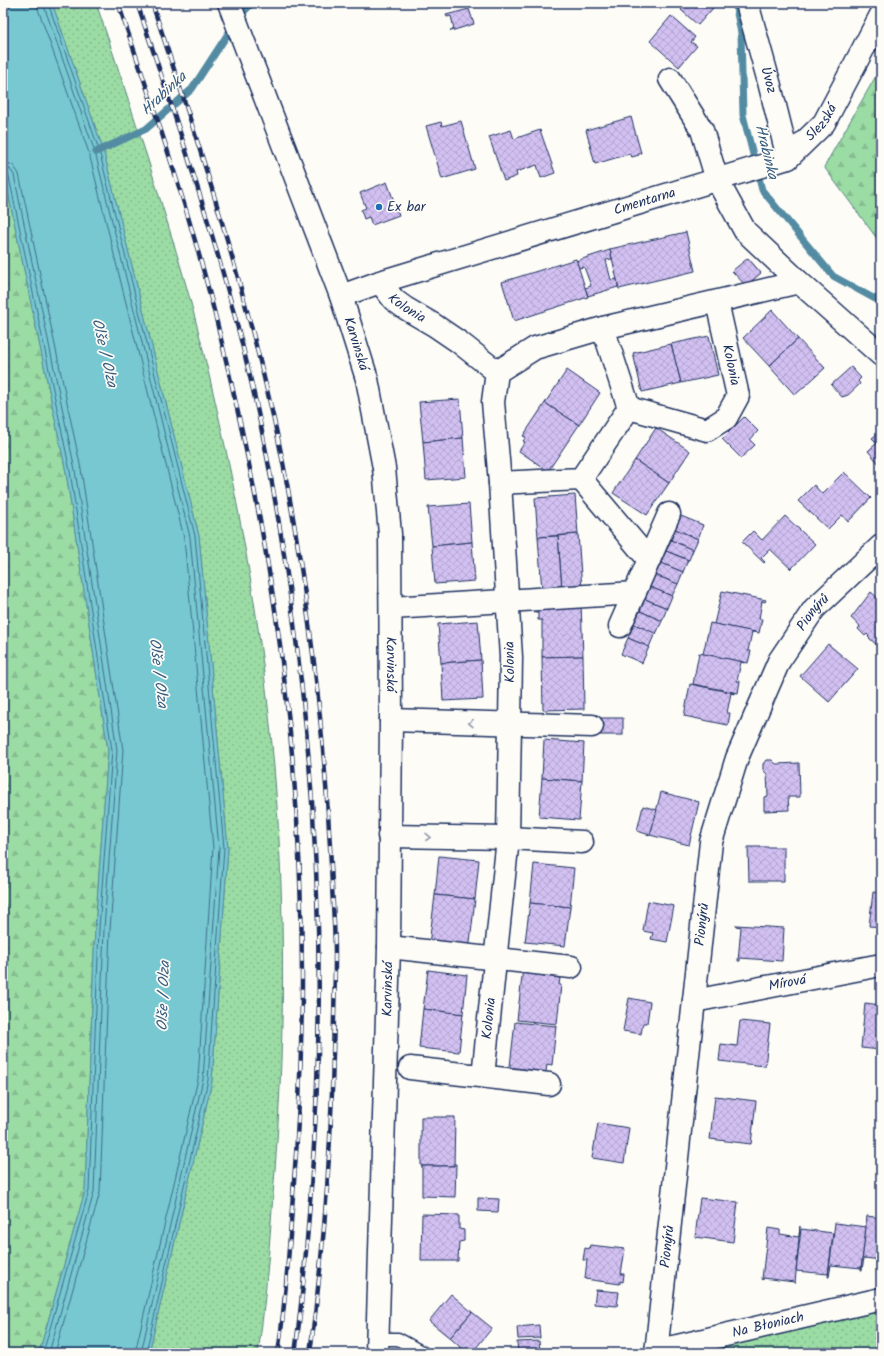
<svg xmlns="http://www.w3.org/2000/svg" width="884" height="1356" font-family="Kalam,sans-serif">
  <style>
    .grass { fill: url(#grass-dots); stroke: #5b8581 }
    .forest { fill: url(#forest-firs); stroke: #5b8581 }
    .water { fill: #77c8d1; stroke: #528ba3 }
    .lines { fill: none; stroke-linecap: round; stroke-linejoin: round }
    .shore { stroke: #406c8c; stroke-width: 1 }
    .stream { stroke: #528ba3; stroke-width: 7 }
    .building { fill: url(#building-cross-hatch); stroke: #1b2f5e }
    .lane-casing { stroke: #1b2f5e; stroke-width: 15 }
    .street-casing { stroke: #1b2f5e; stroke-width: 25 }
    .secondary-casing { stroke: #1b2f5e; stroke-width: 25 }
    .lane { stroke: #fdfcf7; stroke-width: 12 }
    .street { stroke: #fdfcf7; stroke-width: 22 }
    .secondary { stroke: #fdfcf7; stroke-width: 22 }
    .rail-casing { stroke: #1b2f5e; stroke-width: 4.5 }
    .rail { stroke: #fdfcf7; stroke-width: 3; stroke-dasharray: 9; stroke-linecap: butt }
    .oneway { stroke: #8c96aa }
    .poi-dot { fill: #1f6fb2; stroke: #fdfcf7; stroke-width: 1.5 }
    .labels { text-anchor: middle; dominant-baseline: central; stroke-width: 3.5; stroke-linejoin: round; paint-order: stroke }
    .street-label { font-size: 14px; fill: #1b2f5e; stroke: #fdfcf7 }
    .poi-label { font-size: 14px; fill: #1b2f5e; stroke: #fdfcf7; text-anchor: start }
    .water-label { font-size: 15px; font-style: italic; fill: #375d80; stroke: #fdfcf7 }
  </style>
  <defs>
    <pattern id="grass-dots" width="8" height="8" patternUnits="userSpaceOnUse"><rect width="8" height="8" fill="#9bdba4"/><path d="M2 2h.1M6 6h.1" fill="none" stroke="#85bc90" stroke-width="1.8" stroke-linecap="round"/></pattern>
    <pattern id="forest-firs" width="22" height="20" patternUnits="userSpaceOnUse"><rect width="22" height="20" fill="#9bdba4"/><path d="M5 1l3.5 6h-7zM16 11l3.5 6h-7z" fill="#85bc90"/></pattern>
    <pattern id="building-cross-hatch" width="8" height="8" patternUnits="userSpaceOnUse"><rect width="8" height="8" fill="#d1c0f1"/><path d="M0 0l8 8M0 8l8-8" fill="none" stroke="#b3a5d1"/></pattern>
  </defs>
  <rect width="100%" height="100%" fill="#fdfcf7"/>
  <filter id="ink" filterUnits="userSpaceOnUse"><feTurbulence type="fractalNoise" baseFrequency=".025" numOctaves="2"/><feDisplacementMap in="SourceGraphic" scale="8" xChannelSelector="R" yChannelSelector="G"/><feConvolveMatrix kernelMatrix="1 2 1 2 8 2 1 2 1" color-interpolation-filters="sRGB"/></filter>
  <g filter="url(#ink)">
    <g class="grass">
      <path d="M52,3H96C114,55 131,108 148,160C167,222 187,283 202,346C236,484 262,625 274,767C286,909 285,1053 273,1195C269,1248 266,1301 258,1353H149L212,1081L228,848L199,536L103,149Z"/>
      <polygon points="881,1310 881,1353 715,1353 716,1348"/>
    </g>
    <g class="forest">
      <polygon points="881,67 881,244 824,167"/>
      <polygon points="3,168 66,472 108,750 95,929 85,1191 39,1353 3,1353"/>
    </g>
    <polygon class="water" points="3,3 52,3 103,149 199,536 228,848 212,1081 149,1353 39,1353 85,1191 95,929 108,750 66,472 3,168"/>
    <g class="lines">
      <g class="shore">
        <polyline points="37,3 38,9 89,153 184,538 213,848 198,1079 135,1353"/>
        <polyline points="43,3 95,152 190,537 219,848 203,1079 141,1353"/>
        <polyline points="48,3 99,150 195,536 224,848 208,1080 146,1353"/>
        <polyline points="3,162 13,165 19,174 81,469 123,750 110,930 100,1192 55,1353"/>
        <polyline points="3,168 10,169 14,175 75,470 117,750 104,929 94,1192 49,1353"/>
        <polyline points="3,173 7,173 9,177 70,471 112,750 99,929 89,1191 43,1353"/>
      </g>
      <g class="stream">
        <polyline points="735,3 741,33 743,115 762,190 833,276 875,299 881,299"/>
        <polyline points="239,17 252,3"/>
        <polyline points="96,152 146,129 192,89 233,26"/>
      </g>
    </g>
    <g class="building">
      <polygon points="687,3 708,3 713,8 698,25 681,10"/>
      <polygon points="469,9 474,24 451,31 450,30 454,29 451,16 447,17 446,15"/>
      <polygon points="671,16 695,37 691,42 697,46 679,67 650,41"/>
      <polygon points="631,117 641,153 639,153 639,155 632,157 629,154 595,164 586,130"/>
      <polygon points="461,121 475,169 442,179 426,126 441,122 442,126"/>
      <polygon points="511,130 514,139 540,130 555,173 541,178 537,165 516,172 517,176 504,181 489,137"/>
      <polygon points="387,182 399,215 372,225 369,217 364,219 361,210 366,208 360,193"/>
      <polygon points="686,232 695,271 619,289 610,249"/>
      <polygon points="610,250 612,259 606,260 611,280 617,279 618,287 588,296 585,288 591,286 584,267 579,268 576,261"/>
      <polygon points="748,258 761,273 746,286 732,271"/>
      <polygon points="576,259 588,297 514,321 502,282"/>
      <polygon points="772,310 798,339 769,366 743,338"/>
      <polygon points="709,336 718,375 681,383 671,344"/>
      <polygon points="798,339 825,368 795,395 769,366"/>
      <polygon points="671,344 681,383 642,392 633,353"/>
      <polygon points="851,367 861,378 858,381 860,384 848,395 842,397 831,385"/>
      <polygon points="567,370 600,393 579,425 545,403"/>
      <polygon points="460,399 463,438 423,442 419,402"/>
      <polygon points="545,403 579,425 548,471 519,451 525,442 523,441 526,437 523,436"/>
      <polygon points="744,417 758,431 750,440 755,445 741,458 722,439"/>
      <polygon points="656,428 690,451 669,483 635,460"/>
      <polygon points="881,430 881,471 879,468 881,466 868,451 877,443 872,438 877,434 877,432 878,433"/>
      <polygon points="463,438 466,477 426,480 423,442"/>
      <polygon points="635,460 669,483 647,515 613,493"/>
      <polygon points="844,472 871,498 848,522 842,515 828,529 798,501 814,485 822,494"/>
      <polygon points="575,495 578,534 538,537 535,498"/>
      <polygon points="469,504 472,542 432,546 428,507"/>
      <polygon points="681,516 703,525 698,539 675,529"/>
      <polygon points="785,516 815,544 791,569 770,549 761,558 765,562 764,563 742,542 753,531 762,540"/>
      <polygon points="675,529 698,539 693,550 671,540"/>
      <polygon points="578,534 582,589 562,590 558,536"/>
      <polygon points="558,536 562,590 542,591 538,537"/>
      <polygon points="671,540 693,550 689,560 666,551"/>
      <polygon points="472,542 475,581 435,584 432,546"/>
      <polygon points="666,551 688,560 683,572 661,563"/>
      <polygon points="661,563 683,572 678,584 655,575"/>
      <polygon points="655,575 678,584 672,596 650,587"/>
      <polygon points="650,587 672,596 667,608 645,599"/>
      <polygon points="722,591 766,600 765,602 762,601 759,619 762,619 759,633 714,624"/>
      <polygon points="871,592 881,601 881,641 878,644 880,646 879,647 868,637 869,636 867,634 865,636 858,629 860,626 851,618"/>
      <polygon points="645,599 667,608 662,621 640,611"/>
      <polygon points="581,604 583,656 542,657 542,620 538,620 538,612 533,612 533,607"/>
      <polygon points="640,611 662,621 656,634 634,624"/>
      <polygon points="478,621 481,660 441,663 438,624"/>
      <polygon points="710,623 755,632 752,632 748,651 751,651 748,663 703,654"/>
      <polygon points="634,624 655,633 649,647 628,638"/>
      <polygon points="628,638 649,647 642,663 621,654"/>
      <polygon points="828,644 858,669 829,702 800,676"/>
      <polygon points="699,653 744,662 744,663 741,662 737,681 740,681 738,693 693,684"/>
      <polygon points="583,656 584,709 543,710 542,657"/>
      <polygon points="481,660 483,699 443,701 441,663"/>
      <polygon points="690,684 734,693 734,694 731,693 727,713 730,713 728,725 684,716"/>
      <rect x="598" y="718" width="25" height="17"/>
      <polygon points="544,740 584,743 582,781 542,778"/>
      <polygon points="766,760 772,760 776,764 799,763 800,797 788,797 789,810 764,811 764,797 768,796 767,774 763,770 763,764"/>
      <polygon points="542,778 582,781 579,820 539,817"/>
      <polygon points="661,792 699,802 689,845 650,835"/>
      <polygon points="643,806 657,810 650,835 637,831"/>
      <polygon points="748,847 784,847 784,881 749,881"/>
      <polygon points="439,856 479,860 475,899 435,895"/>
      <polygon points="534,864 574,868 570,907 530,903"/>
      <polygon points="873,892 881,893 881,927 869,926"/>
      <polygon points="435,895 475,899 469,951 429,945"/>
      <polygon points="648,901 674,906 667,942 651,939 653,933 643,931"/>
      <polygon points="530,903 570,907 565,946 525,942"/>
      <polygon points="736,925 784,928 782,961 740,958 740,961 738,961 741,927 736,926"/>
      <polygon points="523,968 543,970 543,976 560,978 559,985 561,985 557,1024 517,1020"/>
      <polygon points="428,970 467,975 463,1014 423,1009"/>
      <polygon points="629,998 650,1002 647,1023 643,1023 641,1034 623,1031"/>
      <polygon points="865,1003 881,1005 881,1050 861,1048"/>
      <polygon points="423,1009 463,1014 459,1052 419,1048"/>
      <polygon points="740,1021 770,1024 765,1066 719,1061 721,1044 737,1046"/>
      <polygon points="515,1022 556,1026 552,1065 547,1064 545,1079 509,1075"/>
      <polygon points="715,1096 756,1101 751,1144 710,1139"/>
      <polygon points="421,1117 455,1117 454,1166 421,1166"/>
      <polygon points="598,1123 629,1128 624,1163 592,1158"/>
      <polygon points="454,1164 456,1164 455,1197 422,1196 422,1166 454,1166"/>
      <polygon points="478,1198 499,1199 498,1212 478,1211"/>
      <polygon points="700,1198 738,1202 733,1242 695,1237"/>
      <polygon points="422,1214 459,1215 459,1229 464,1230 464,1241 459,1242 458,1261 421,1261"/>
      <polygon points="867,1216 881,1218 881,1260 864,1258 862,1270 861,1270"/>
      <polygon points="835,1223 866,1227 861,1268 831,1265 829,1277 828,1277"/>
      <polygon points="800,1226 795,1284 794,1282 763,1278 763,1280 762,1279 768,1228 780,1230 780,1234 799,1237"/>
      <polygon points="801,1229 833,1233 828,1274 796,1271"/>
      <polygon points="590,1245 625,1249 621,1274 624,1274 623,1282 620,1281 620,1284 585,1279 587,1260 583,1260 585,1248 589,1249"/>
      <polygon points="596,1290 619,1292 617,1306 594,1304"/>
      <polygon points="451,1294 472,1312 450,1338 429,1321"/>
      <polygon points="472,1312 492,1328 472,1353 467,1353 450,1338"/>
      <polygon points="539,1325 540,1338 518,1339 517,1327"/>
      <polygon points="539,1341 540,1351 518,1353 517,1342"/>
    </g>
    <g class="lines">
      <defs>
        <polyline id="lane" points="378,1339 398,1339 423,1353"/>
        <g id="street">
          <path id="s1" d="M747,3L769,82L788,158"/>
          <polyline points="670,79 702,130 717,180 745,231 799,282 881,355"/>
          <path id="s2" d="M380,282L394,300L405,308L434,325L459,342L497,372"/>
          <path id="s3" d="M341,296L380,282L788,158L824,123L881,15"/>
          <polyline points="629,408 707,430 726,418 738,396 717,302"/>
          <polyline points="581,479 649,560"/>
          <polyline points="500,483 581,479 629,408 603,328"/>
          <polyline points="391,608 635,593"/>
          <polyline points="620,626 669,514"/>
          <polyline points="391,720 592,726"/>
          <polyline points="389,836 508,838 582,842"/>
          <polyline points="389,947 571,967"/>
          <path id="s4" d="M694,1001L881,965"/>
          <polyline points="410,1068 549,1084"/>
          <path id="s5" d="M483,1076L508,838L510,724L511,657L500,483L493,402L497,372L535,348L603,328L799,282"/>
          <path id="s6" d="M656,1351L881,1299"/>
          <path id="s7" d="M656,1353L711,842L737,758L779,661L814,609L881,546"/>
        </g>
        <g id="secondary">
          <path id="s8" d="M229,3L341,296L367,379L384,468L390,534L391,720L389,947L377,1353"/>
        </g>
      </defs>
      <use href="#lane" class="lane-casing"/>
      <use href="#street" class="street-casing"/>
      <use href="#secondary" class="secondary-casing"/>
      <use href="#lane" class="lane"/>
      <use href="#street" class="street"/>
      <use href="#secondary" class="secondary"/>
      <defs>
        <g id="rail">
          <path d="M118,3C156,114 194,225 221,339C248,451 271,564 284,678C305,849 307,1023 293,1195C289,1248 286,1301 278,1353"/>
          <path d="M137,3C174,112 210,221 239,332C264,428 281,526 294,624C319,812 326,999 311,1188C307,1243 303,1299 295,1353"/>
          <path d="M152,3C198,140 242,278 274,420C289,487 300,556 309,624C321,711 328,797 332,885C333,908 335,931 335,954C335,1000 333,1046 332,1092C329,1179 322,1267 310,1353"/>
        </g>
      </defs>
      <use href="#rail" class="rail-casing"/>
      <use href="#rail" class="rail"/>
    </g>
    <defs><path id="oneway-chevron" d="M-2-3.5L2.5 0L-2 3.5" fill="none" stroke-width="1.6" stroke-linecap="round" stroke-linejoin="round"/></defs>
    <g class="oneway">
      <use href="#oneway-chevron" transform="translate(471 723) rotate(-178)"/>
      <use href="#oneway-chevron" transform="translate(428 837) rotate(1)"/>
    </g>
  </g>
  <circle class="poi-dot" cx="379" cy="207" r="4"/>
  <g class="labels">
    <g class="street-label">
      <text stroke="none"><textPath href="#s1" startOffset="80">Úvoz</textPath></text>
      <text stroke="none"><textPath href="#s3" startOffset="517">Slezská</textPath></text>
      <text stroke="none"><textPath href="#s3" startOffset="318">Cmentarna</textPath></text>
      <text stroke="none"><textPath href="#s2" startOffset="38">Kolonia</textPath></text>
      <text stroke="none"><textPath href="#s8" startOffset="364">Karvinská</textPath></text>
      <text transform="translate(731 365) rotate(78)">Kolonia</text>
      <text stroke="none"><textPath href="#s7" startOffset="767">Pionýrů</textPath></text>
      <text transform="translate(510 662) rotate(-91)">Kolonia</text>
      <text stroke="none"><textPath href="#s8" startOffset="688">Karvinská</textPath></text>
      <text stroke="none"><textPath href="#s7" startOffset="431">Pionýrů</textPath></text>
      <text stroke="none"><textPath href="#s4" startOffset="95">Mírová</textPath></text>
      <text transform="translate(388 989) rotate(-89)">Karvinská</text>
      <text stroke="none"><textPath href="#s5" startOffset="58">Kolonia</textPath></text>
      <text stroke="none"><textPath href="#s7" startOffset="107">Pionýrů</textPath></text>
      <text stroke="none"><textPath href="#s6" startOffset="115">Na Błoniach</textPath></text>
    </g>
    <g class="poi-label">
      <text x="387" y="207">Ex bar</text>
    </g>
    <g class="water-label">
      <text transform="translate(164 94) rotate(-43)">Hrabinka</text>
      <text transform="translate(766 152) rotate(76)">Hrabinka</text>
      <text transform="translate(104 353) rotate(77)">Olše / Olza</text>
      <text transform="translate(158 673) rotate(83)">Olše / Olza</text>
      <text transform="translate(164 996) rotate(-88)">Olše / Olza</text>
    </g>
  </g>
  <rect width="884" height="1356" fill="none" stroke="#fdfcf7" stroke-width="16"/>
  <rect x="8" y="8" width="868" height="1340" fill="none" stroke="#1b2f5e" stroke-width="1.5" filter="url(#ink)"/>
</svg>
